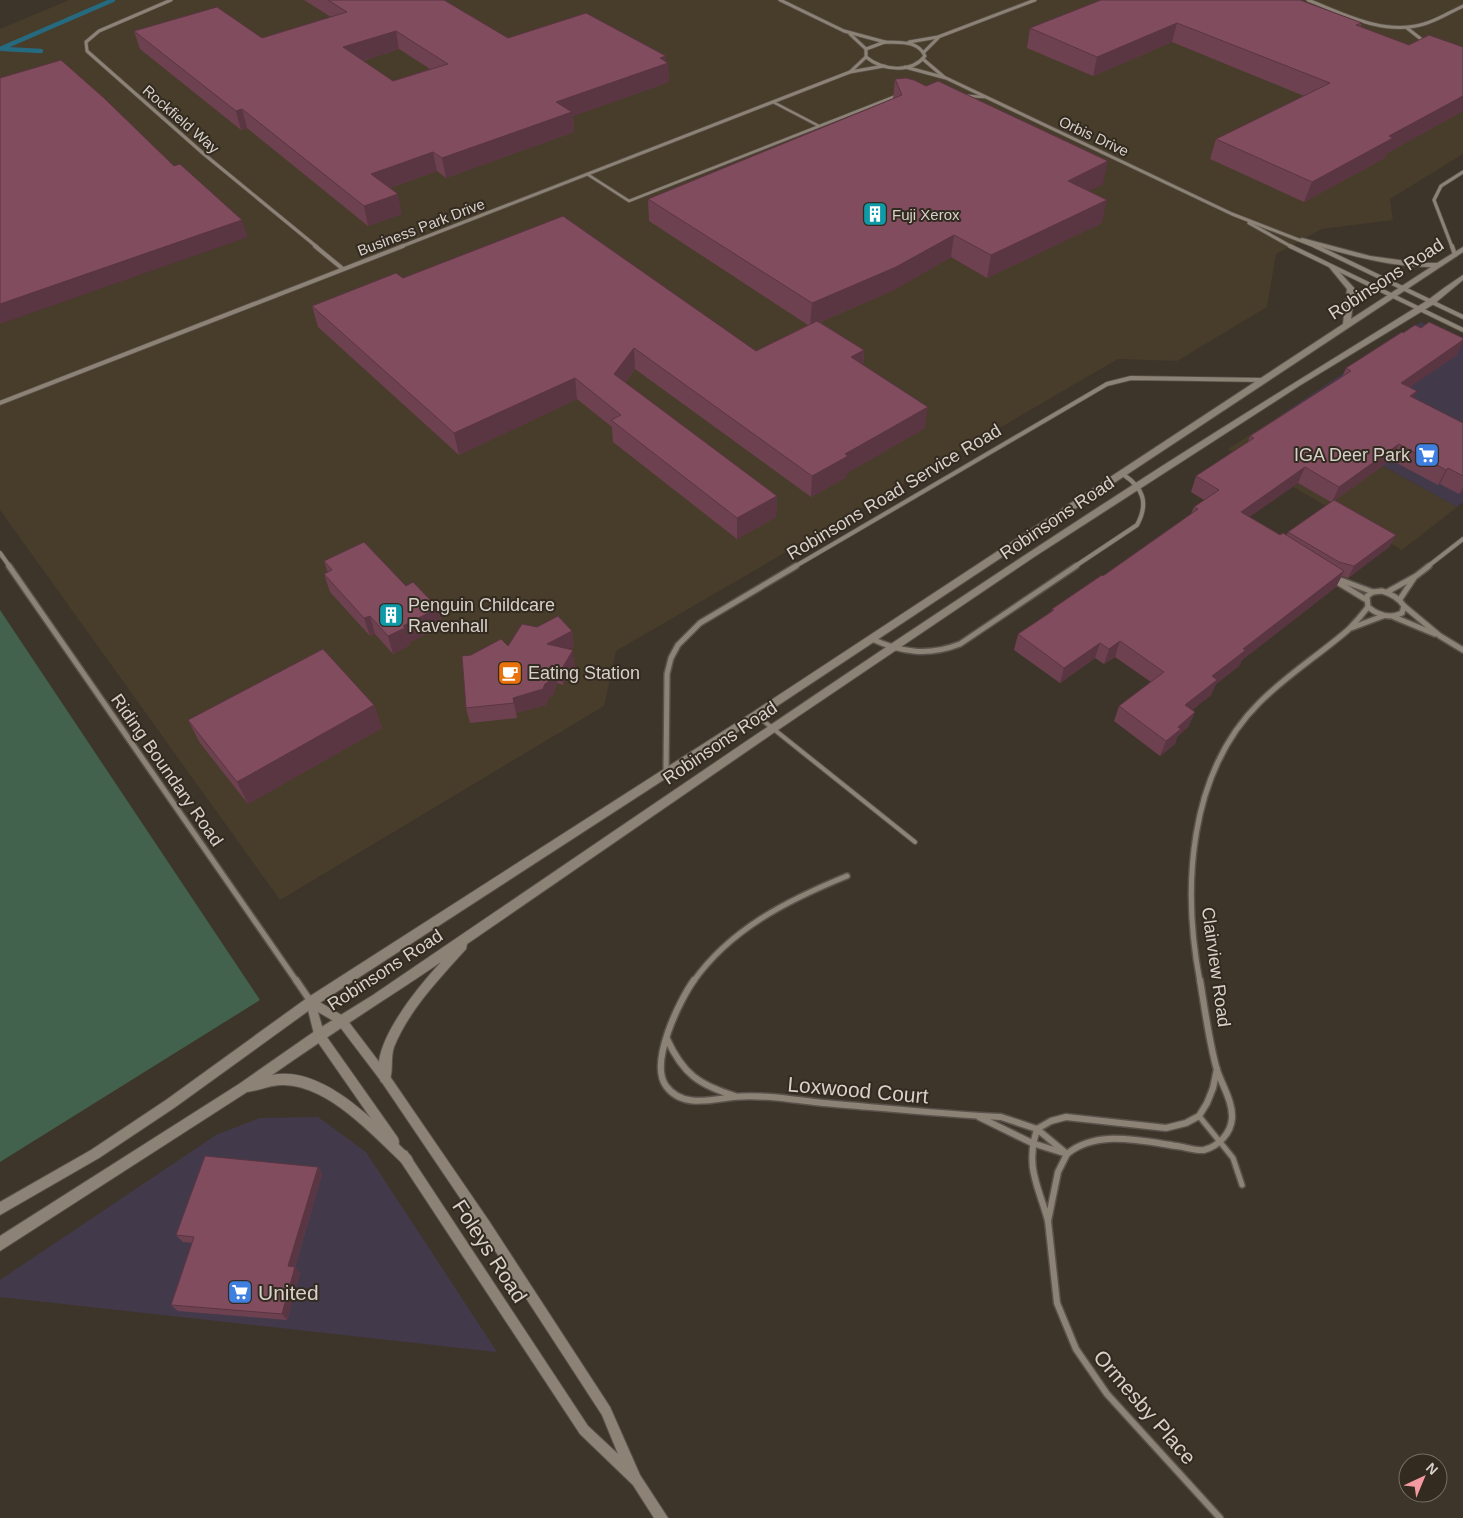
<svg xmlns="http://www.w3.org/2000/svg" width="1463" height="1518" font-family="Arial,sans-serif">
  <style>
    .commercial { fill: #423a4b }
    .built { fill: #483c2b }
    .green { fill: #42624d }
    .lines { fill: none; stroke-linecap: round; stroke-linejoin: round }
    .stream { stroke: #266a7f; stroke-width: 4.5 }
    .service-far2-casing { stroke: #5a524a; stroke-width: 4 }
    .service-far1-casing { stroke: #5a524a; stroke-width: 6 }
    .service-casing { stroke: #5a524a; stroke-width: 8 }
    .minor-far3-casing { stroke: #5a524a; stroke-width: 4.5 }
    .minor-far2-casing { stroke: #5a524a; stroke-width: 5.5 }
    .minor-far1-casing { stroke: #5a524a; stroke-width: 8 }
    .minor-casing { stroke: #5a524a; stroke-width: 9 }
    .tertiary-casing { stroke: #5a524a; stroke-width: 2 }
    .secondary-casing { stroke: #5a524a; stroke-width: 2 }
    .service-far2 { stroke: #8c8276; stroke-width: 2.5 }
    .service-far1 { stroke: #8c8276; stroke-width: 4 }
    .service { stroke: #8c8276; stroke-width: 5 }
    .minor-far3 { stroke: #8c8276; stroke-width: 3 }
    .minor-far2 { stroke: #8c8276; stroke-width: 4 }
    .minor-far1 { stroke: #8c8276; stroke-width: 5 }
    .minor { stroke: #8c8276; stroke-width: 6 }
    .tertiary { fill: #8c8276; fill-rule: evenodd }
    .secondary { fill: #8c8276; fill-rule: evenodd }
    .wall { fill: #6e4151; fill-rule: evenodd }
    .shaded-wall { fill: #5a3542 }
    .building { fill: #804c5e; stroke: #5a3542; fill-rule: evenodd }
    .labels { text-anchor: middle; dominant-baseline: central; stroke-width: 4; stroke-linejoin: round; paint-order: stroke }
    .far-street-label { font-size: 15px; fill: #d7d1cb; stroke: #332b20 }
    .far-poi-label { font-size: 15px; fill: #d7d1cb; stroke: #332b20; text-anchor: start }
    .street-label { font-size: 18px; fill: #d7d1cb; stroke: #332b20 }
    .poi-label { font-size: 18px; fill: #d7d1cb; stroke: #332b20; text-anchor: start }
    .near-street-label { font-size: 21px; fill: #d7d1cb; stroke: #332b20 }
    .near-poi-label { font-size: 21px; fill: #d7d1cb; stroke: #332b20; text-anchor: start }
  </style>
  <rect width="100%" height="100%" fill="#3d352a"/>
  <g class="commercial">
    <polygon points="1421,322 1463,342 1463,502 1457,507 1285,412"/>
    <polygon points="318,1117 366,1152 497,1352 0,1297 0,1280 216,1135 260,1118"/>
  </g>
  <g class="built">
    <polygon points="69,0 1463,0 1463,154 1390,199 1393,220 1322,229 1276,254 1267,307 1177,361 1118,359 616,651 604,706 280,900 0,510 0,29"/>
    <polygon points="1285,412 1457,507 1402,550 1228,449"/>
  </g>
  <polygon class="green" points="0,610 260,1000 0,1162"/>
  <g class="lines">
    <g class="stream">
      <polyline points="0,49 113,0"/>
      <polyline points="4,49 41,51"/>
    </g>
    <defs>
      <g id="service-far2">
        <polyline points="968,96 985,97"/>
        <polyline points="773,102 819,126"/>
        <polyline points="587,174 629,201 896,96"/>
      </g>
      <polyline id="service-far1" points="756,715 915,842"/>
      <polyline id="service" points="1199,1116 1233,1158 1242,1185"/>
      <g id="minor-far3">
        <polyline points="171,0 99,31 86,42 87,51 205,155 317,247"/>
        <polyline points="780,0 844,31 885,42"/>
        <path d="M1308,0C1344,14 1384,36 1424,24C1438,20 1450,12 1463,6"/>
        <polyline points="1407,28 1426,43"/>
        <polyline points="850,34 866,49"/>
        <path d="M885,42C900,43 918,40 925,56C911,74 882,70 866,57V49Z"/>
        <polyline points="909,42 938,37 1035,0"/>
        <polyline points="924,52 938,38"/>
        <polyline points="924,60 944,77"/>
        <polyline points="905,67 946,78 1232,214 1317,247"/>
        <polyline points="850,72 866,57"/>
        <polyline points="1249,223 1292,247"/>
        <polyline points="400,247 850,72 884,66"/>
        <polyline points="1452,247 1434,200 1441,186 1463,172"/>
      </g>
      <g id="minor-far2">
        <polyline points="315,246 343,269"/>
        <polyline points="1290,246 1463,330"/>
        <polyline points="1315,246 1463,317"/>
        <polyline points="1452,246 1455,255"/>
        <polyline points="0,403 403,246"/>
        <polyline points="0,553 10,567"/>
        <polyline points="794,567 1107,384 1131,378 1263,380"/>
        <path d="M1074,567L1137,525C1149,503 1143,488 1124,475"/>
        <polyline points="1427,567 1463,539"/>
      </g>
      <g id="minor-far1">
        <polyline points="9,566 297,982"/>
        <polyline points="1335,578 1373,592"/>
        <polyline points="1334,580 1365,599"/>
        <path d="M1382,591C1392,594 1399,598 1404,606L1402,613C1390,619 1378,615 1368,607L1367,596L1373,592Z"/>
        <polyline points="1387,592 1416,576 1429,566"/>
        <polyline points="1400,599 1414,578"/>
        <polyline points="1404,606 1440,636 1463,650"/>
        <polyline points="1394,617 1435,634"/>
        <polyline points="1351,628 1383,616"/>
        <path d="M872,639C902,653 929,656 960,644L1076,566"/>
        <polyline points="666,773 667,674 671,658 678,645 700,623 796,566"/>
        <path d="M693,982C730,929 788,900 847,876"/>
        <path d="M1200,982C1182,888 1188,773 1260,702C1287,675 1319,655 1348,630C1355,623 1362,615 1368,607"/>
      </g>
      <g id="minor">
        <polyline points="296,980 311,1002"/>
        <path d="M694,980C679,1001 649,1063 666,1086C682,1108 710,1100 733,1097C762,1094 794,1100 823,1103C883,1108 942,1114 1001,1117L1037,1129L1051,1121L1066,1117L1166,1128L1186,1123L1199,1116L1207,1103L1213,1088L1217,1069"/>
        <path d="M667,1039C683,1074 699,1085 735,1096"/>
        <path d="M979,1117L1032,1143L1067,1154C1097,1129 1142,1141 1177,1146C1185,1147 1196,1151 1204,1150C1219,1146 1231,1133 1232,1118C1233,1102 1222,1085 1217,1070C1209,1042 1205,1010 1200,980"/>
        <path d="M1037,1129L1067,1154L1058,1172L1048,1221C1038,1184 1025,1168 1037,1129Z"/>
        <polyline points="1048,1221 1057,1303 1076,1349 1107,1394 1220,1518"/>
      </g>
      <polygon id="tertiary" points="311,997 345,1017 389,1075 489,1221 610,1407 640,1475 668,1518 654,1518 633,1485 580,1434 399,1159 398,1155 399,1151 403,1150 407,1151 588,1426 618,1454 602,1415 481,1229 381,1081 337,1023 318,1012 324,1033 398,1138 399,1142 398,1146 394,1147 390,1146 315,1038 306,1002 307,999"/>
      <g id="secondary">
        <path d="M1302,238L1370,256L1421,263H1437L1463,247V252L759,718L315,1006L174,1108L99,1158L0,1215V1202L91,1150L166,1100L307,998L753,712L1343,324L1347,289L1329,267V265H1333L1355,289L1351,319L1431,267C1386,267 1343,253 1300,241V239Z"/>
        <path d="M1463,275V280L1434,304L1299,386L1034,557L772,734L467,944L466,949C439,979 409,1010 394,1047C390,1059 394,1071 389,1082L385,1084L381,1082C366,1048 419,986 441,962C385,1000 327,1036 272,1075C324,1065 377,1124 411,1156L413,1160L411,1164L407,1166L403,1164C372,1135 329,1086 284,1085C271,1084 259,1091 247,1092L0,1251V1236L239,1084L315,1031L373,995C634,818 893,639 1159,468C1248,411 1338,356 1428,300L1444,288Z"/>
      </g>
    </defs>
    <use href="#service-far2" class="service-far2-casing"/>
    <use href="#service-far1" class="service-far1-casing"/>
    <use href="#service" class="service-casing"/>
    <use href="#minor-far3" class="minor-far3-casing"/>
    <use href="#minor-far2" class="minor-far2-casing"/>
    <use href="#minor-far1" class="minor-far1-casing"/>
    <use href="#minor" class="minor-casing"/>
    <use href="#tertiary" class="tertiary-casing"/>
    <use href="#secondary" class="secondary-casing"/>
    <use href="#service-far2" class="service-far2"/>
    <use href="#service-far1" class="service-far1"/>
    <use href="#service" class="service"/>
    <use href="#minor-far3" class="minor-far3"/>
    <use href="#minor-far2" class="minor-far2"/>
    <use href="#minor-far1" class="minor-far1"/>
    <use href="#minor" class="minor"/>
    <use href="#tertiary" class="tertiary"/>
    <use href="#secondary" class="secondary"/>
  </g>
  <g class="wall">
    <path d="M304,0H444L508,38L666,62L668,63L669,82L573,116L574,132L446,178L437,171L390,188L402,214L368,226L247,128L241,130L140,49L134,31L262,38L331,17ZM399,49L430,69L393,81L363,61Z"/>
    <polygon points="1101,0 1362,23 1360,27 1409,45 1463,47 1463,111 1387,153 1385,158 1304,202 1210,159 1216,139 1304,96 1172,42 1093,76 1027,48 1030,28"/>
    <polygon points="895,79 1103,184 1088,191 1102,223 987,278 951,257 894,290 820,322 864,350 863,365 925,428 847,473 847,477 811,497 635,369 625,383 777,496 776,517 737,539 613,442 612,427 577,399 459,455 318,327 312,306 403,278 756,351 808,325 649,221 648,199 893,99"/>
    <path d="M1457,355L1409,387L1414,398L1463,423V491L1459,494L1440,484L1438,485L1391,460L1335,500L1396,535L1389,547L1348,578L1342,576L1336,587L1242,660L1239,666L1216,684L1211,695L1192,710L1195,712L1188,727L1177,737L1175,744L1160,756L1114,721L1119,706L1151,682L1115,657L1104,664L1095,658L1060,683L1014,650L1018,634L1051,612L1052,609L1103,576L1191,514L1194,507L1204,500L1191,492L1196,476L1248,442L1250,436L1342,377L1346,368ZM1298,483L1331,502L1288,532L1286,536L1280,535L1249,517Z"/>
    <polygon points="324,561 406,586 438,608 442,625 409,643 410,645 393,654 375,634 370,636 330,592 324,574 328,573"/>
    <polygon points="572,631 574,646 568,649 575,666 563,685 557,683 553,695 548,699 546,705 516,713 517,718 470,723 466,708 471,655 508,646"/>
    <polygon points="374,705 382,728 248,804 200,743 188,720"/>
    <polygon points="318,1167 322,1174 295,1267 300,1273 287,1320 178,1311 171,1305 192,1243 183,1242 176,1235"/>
  </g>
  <g class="shaded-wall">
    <polygon points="1177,23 1172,42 1093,76 1097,57"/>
    <polygon points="396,31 399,49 347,66 343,47"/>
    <polygon points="666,56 666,64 668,63 669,82 573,116 574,132 446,178 442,158 556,102"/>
    <polygon points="1463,96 1463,111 1387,153 1385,158 1304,202 1312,182 1389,136"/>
    <polygon points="242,109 247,128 241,130 236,111"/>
    <polygon points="433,152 437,171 375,193 371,174"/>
    <polygon points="1108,161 1103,184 1063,203 1068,181"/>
    <polygon points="398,194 402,214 368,226 364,206"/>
    <polygon points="1107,200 1102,223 987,278 991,255"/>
    <polygon points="242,220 248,237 0,324 0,304"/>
    <polygon points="954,235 951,257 894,290 810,326 812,303"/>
    <polygon points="1463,340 1463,342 1457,355 1393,399 1401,383"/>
    <polygon points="634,348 635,369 616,395 614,374"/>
    <polygon points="864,350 862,371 851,357"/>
    <polygon points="575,378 577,399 459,455 454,433"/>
    <polygon points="1417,391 1410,407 1410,396"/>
    <polygon points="928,407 925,428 847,473 847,477 811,497 812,476 845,454"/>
    <polygon points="1399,444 1391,460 1332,502 1339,487"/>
    <polygon points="1305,467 1298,483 1235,527 1241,512"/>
    <polygon points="1448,468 1440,484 1438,485 1446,470"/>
    <polygon points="1463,487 1463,491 1459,494"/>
    <polygon points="777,496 776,517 737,539 737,518"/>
    <polygon points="1396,535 1389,547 1348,578 1354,566"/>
    <polygon points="1344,571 1336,587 1242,660 1239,666 1216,684 1211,695 1179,720 1185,705 1212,676 1243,649"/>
    <polygon points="438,608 442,625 409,643 410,645 393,654 388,636 403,626"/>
    <polygon points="370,616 375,634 370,636 364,618"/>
    <polygon points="572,631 574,646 549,659 547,644"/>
    <polygon points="1120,641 1115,657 1104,664 1109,649"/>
    <polygon points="1100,643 1095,658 1060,683 1064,668"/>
    <polygon points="573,650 575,666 563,685 561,670"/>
    <polygon points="555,668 557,683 553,695 548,699 546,705 516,713 517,718 513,698 545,684"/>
    <polygon points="374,705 382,728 248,804 237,782"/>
    <polygon points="1195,712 1188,727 1177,737 1175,744 1160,756 1166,741 1178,727"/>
    <polygon points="318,1167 322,1174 293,1273 288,1266"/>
    <polygon points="295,1267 300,1273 287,1320 282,1314"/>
  </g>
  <g class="building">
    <path d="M328,0H444L508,38L586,13L666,56L660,58L668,63L556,102L572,112L442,158L433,152L371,174L398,194L364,206L242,109L236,111L134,31L217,7L262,38L347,12ZM396,31L448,64L393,81L343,47Z"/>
    <polygon points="1101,0 1300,0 1362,23 1356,25 1409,45 1429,35 1463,47 1463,96 1389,136 1393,138 1312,182 1216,139 1330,83 1177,23 1097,57 1030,28"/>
    <polygon points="61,60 104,98 174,166 180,164 242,220 0,304 0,78"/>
    <polygon points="906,78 914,80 926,86 938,81 1108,161 1068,181 1107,200 991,255 954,235 896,267 812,303 648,199 902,95 895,79"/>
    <polygon points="563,216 756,351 817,321 864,350 851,357 928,407 845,454 848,456 812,476 634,348 614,374 777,496 737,518 611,420 621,415 575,378 454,433 312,306 396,273 403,278"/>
    <polygon points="1429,322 1463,338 1463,340 1401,383 1417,391 1410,396 1463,423 1463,476 1448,468 1446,470 1399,444 1339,487 1305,467 1241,512 1280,535 1283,533 1344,571 1243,649 1246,650 1212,676 1217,680 1185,705 1195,712 1178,727 1181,729 1166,741 1119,706 1164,672 1120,641 1109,649 1100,643 1064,668 1018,634 1054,610 1052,609 1102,575 1103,576 1198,509 1194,507 1219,490 1196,476 1254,438 1250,436 1351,371 1346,368 1402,332 1403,333 1415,325 1421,328"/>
    <polygon points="1334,500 1396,535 1354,566 1339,562 1288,532"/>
    <polygon points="364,542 406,586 413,582 438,608 403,626 405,628 388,636 370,616 364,618 324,574 332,570 324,561"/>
    <polygon points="558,616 572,631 547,644 573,650 561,670 555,668 551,680 545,684 543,689 513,698 514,703 466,708 462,656 471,655 501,639 508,646 522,624 537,627"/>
    <polygon points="323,649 374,705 237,782 188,720"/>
    <polygon points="205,1156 318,1167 288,1266 295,1267 282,1314 171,1305 194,1237 176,1235"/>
  </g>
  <defs>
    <symbol id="building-square" viewBox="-11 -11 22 22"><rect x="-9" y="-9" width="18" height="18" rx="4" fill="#0f9aa8" stroke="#332b20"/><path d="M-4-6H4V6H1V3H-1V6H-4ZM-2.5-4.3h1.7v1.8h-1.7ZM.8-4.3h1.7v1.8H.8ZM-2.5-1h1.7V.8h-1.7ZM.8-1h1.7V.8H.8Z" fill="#fff"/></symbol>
    <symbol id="supermarket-square" viewBox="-11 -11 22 22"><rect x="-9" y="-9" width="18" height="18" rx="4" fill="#3f7fe0" stroke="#332b20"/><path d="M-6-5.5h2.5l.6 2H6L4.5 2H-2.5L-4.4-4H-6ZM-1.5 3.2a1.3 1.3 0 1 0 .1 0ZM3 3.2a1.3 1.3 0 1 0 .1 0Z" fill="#fff"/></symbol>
    <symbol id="cafe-square" viewBox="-11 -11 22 22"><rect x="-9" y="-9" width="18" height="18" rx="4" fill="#e8710a" stroke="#332b20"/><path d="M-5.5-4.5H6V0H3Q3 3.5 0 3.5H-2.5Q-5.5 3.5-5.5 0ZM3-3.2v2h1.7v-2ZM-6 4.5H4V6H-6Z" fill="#fff"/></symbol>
  </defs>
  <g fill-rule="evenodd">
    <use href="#building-square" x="861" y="200" width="28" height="28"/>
    <use href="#supermarket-square" x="1413" y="441" width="28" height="28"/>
    <use href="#building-square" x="377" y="601" width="28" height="28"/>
    <use href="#cafe-square" x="496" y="659" width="28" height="28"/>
    <use href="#supermarket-square" x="226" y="1278" width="28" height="28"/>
  </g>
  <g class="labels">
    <g class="far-street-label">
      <text transform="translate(181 119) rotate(41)">Rockfield Way</text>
      <text transform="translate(1094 136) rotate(25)">Orbis Drive</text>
      <text transform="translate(421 227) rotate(-21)">Business Park Drive</text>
    </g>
    <g class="far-poi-label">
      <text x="892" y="214">Fuji Xerox</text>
    </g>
    <g class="street-label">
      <text transform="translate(1386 279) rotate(-33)">Robinsons Road</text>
      <text transform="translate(894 492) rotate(-31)">Robinsons Road Service Road</text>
      <text transform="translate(1057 518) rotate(-34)">Robinsons Road</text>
      <text transform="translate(720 743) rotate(-34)">Robinsons Road</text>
      <text transform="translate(167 770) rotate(55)">Riding Boundary Road</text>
      <text transform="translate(1216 967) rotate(82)">Clairview Road</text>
      <text transform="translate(385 970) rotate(-33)">Robinsons Road</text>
    </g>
    <g class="poi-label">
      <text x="1410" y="455" text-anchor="end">IGA Deer Park</text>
      <text x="408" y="605">Penguin Childcare<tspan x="408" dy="21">Ravenhall</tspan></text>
      <text x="528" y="673">Eating Station</text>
    </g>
    <g class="near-street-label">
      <text transform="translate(858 1090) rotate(5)">Loxwood Court</text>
      <text transform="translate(490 1251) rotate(57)">Foleys Road</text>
      <text transform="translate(1145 1407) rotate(49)">Ormesby Place</text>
    </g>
    <g class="near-poi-label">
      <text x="258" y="1292">United</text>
    </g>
  </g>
  <g transform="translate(1423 1478) rotate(44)"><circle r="24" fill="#332b20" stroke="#756d64"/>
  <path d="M0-4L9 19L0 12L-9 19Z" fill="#f49aa0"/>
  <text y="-8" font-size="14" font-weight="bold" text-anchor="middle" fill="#d7d1cb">N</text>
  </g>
</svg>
